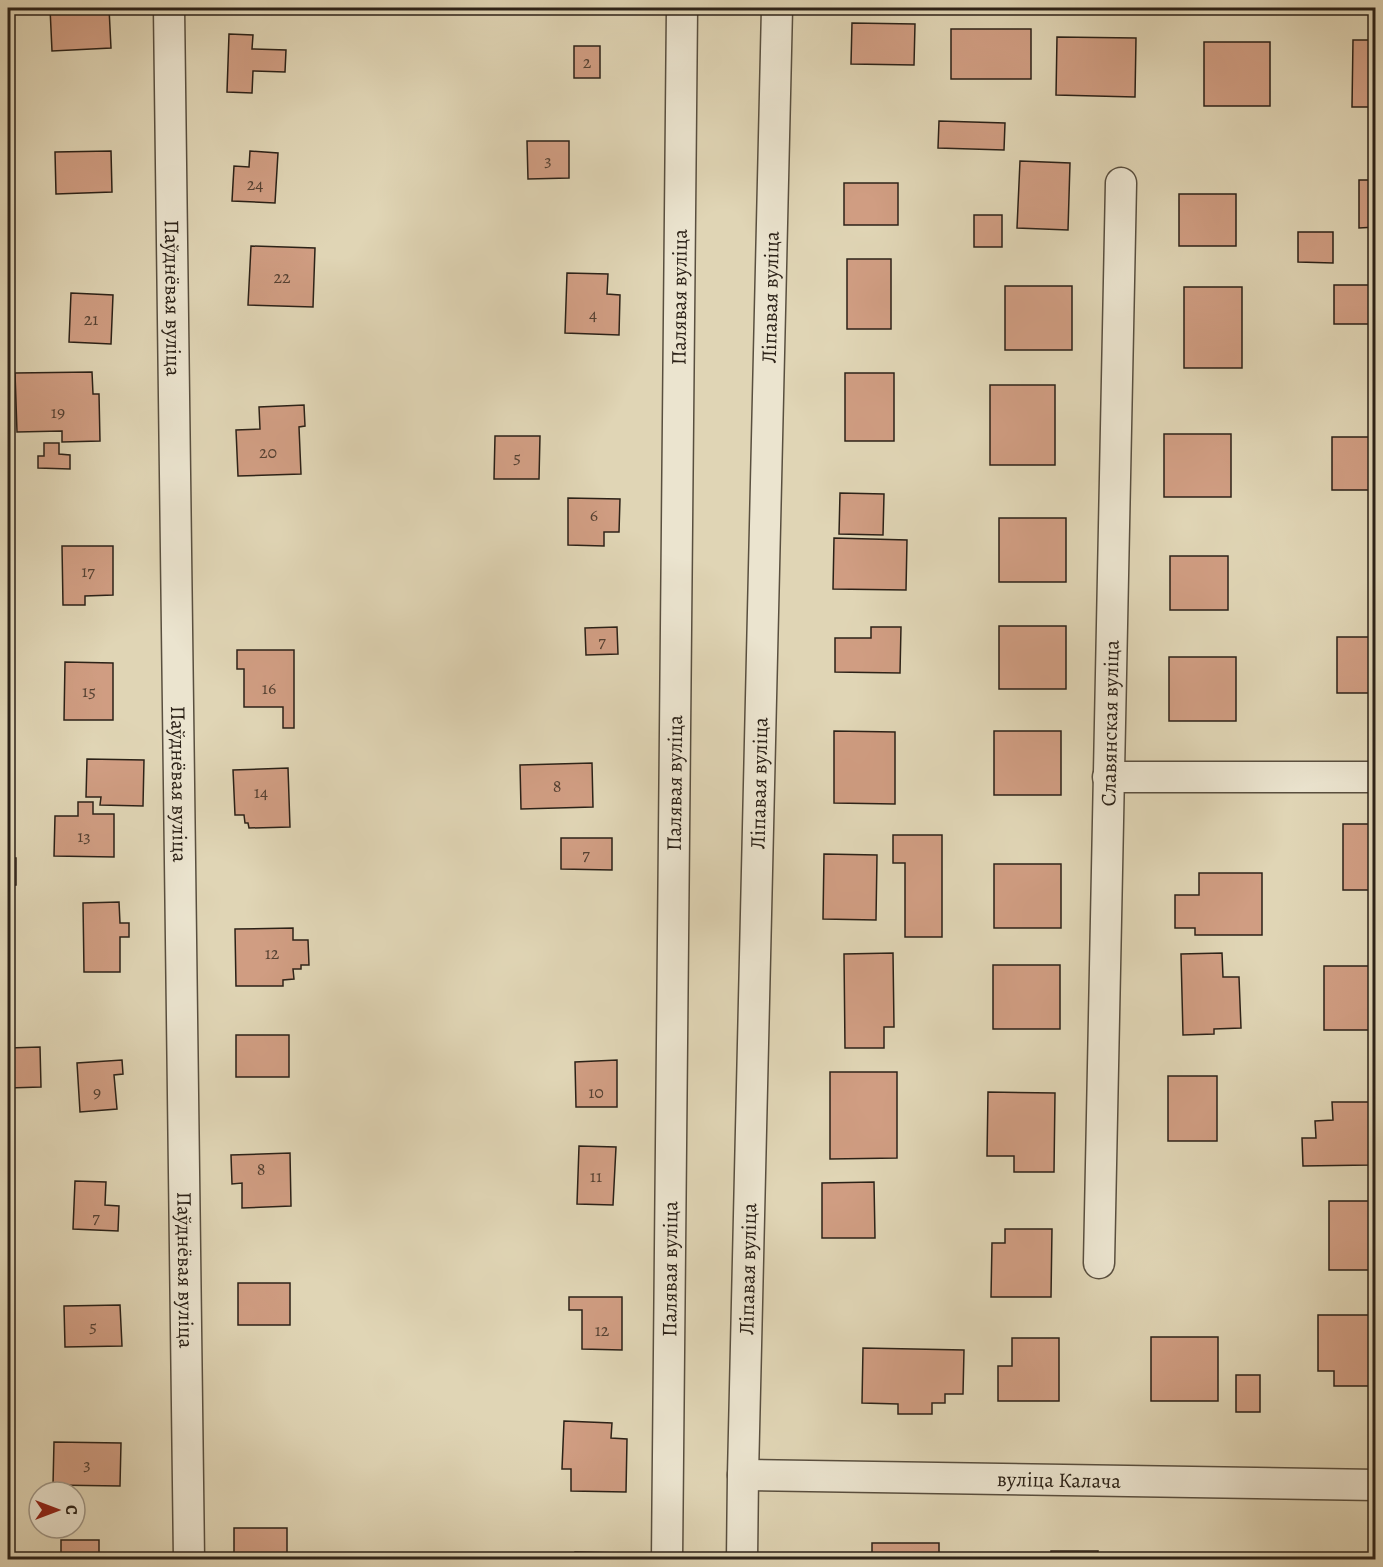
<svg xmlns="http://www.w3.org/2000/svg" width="1383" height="1567" font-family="Alegreya,serif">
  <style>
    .building { fill: #d09d82; stroke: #2c2218; stroke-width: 1.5 }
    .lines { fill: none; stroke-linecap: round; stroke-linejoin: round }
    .street-casing { stroke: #594f3f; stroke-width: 33 }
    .street { stroke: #ebe4cf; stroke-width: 30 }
    .labels { text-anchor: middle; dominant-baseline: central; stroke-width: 6; stroke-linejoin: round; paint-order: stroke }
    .number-label { font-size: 18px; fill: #554132 }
    .street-label { font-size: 21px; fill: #2c2218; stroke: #ebe4cf }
  </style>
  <rect width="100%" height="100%" fill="#e0d5b5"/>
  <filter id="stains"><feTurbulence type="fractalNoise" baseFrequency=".00333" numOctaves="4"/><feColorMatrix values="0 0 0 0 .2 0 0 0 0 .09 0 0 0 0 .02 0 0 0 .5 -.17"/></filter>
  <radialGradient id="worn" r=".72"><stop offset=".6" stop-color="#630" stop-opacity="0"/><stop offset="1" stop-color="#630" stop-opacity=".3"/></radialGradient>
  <g class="building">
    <polygon points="50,8 109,8 111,48 52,51"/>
    <polygon points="852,23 915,24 914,65 851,64"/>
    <rect x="951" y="29" width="80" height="50"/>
    <polygon points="229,34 253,35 252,49 286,50 285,72 253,71 252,93 227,92"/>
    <polygon points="1057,37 1136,38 1135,97 1056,95"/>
    <polygon points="1353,40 1376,40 1376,107 1352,107"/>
    <rect x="1204" y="42" width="66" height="64"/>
    <rect x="574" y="46" width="26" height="32"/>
    <polygon points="939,121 1005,123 1004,150 938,148"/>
    <polygon points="527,141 569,141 569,178 528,179"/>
    <polygon points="111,151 112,192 56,194 55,152"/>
    <polygon points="250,151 278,153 275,203 232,201 234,166 249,167"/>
    <polygon points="1020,161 1070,163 1068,230 1017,228"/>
    <polygon points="1359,180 1376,180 1376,227 1359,228"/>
    <rect x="844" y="183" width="54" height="42"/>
    <rect x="1179" y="194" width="57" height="52"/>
    <rect x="974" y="215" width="28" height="32"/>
    <polygon points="1298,232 1333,232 1333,263 1298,262"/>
    <polygon points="251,246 315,248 313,307 248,305"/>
    <rect x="847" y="259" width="44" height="70"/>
    <polygon points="567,273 608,274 607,294 620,295 619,335 565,333"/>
    <rect x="1334" y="285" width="42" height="39"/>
    <rect x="1005" y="286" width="67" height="64"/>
    <rect x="1184" y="287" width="58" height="81"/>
    <polygon points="71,293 113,295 111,344 69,342"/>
    <polygon points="92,372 93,394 99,394 100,441 62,442 62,431 17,432 15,373"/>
    <rect x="845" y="373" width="49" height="68"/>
    <rect x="990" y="385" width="65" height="80"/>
    <polygon points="304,405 305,426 299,427 301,474 238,476 236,430 260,429 259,407"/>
    <rect x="1164" y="434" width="67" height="63"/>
    <polygon points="495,436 540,436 539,479 494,479"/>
    <rect x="1332" y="437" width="44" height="53"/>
    <polygon points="44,443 59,443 59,454 70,455 70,469 38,468 38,456 44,456"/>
    <polygon points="840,493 884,494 883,535 839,534"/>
    <polygon points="568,498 620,499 619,532 604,532 604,546 568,545"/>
    <rect x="999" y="518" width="67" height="64"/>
    <polygon points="834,538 907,540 906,590 833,589"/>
    <polygon points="62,546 113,546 113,595 85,596 85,605 63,605"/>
    <rect x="1170" y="556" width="58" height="54"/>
    <rect x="999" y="626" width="67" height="63"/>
    <polygon points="617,627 618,654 586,655 585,628"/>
    <polygon points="871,627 901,627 900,673 835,672 835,638 871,638"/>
    <rect x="1337" y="637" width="39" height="56"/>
    <polygon points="237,650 294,650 294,728 283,728 283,707 244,707 244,669 237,669"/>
    <rect x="1169" y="657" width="67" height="64"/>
    <polygon points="65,662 113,663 113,720 64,720"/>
    <polygon points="834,731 895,732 895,804 834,803"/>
    <rect x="994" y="731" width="67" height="64"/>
    <polygon points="87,759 144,760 143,806 100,805 101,797 86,797"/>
    <polygon points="592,763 593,807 521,809 520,765"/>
    <polygon points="288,768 290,827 249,828 248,823 245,823 244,815 235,815 233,770"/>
    <polygon points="78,802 93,802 93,814 114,814 114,857 54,856 55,816 78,816"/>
    <rect x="1343" y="824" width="33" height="66"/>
    <polygon points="893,835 942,835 942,937 905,937 905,863 893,863"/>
    <polygon points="561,838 612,838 612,870 561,869"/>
    <polygon points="824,854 877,855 876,920 823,919"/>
    <rect x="8" y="858" width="8" height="27"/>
    <rect x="994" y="864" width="67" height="64"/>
    <polygon points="1199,873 1262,873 1262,935 1195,935 1195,928 1175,928 1175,895 1199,895"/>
    <polygon points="119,902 120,923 129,923 129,937 120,937 120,972 84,972 83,903"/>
    <polygon points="293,928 293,940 308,940 309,965 301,965 301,969 293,969 294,979 283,980 283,986 236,986 235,929"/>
    <polygon points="893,953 894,1027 884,1027 884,1048 845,1048 844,954"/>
    <polygon points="1222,953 1223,977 1239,977 1241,1028 1214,1029 1214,1034 1183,1035 1181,954"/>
    <rect x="993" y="965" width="67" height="64"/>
    <rect x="1324" y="966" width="52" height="64"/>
    <rect x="236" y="1035" width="53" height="42"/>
    <polygon points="40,1047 41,1087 8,1088 8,1048"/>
    <polygon points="122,1060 123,1074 114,1075 117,1109 80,1112 77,1063"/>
    <polygon points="617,1060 617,1107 576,1107 575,1062"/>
    <polygon points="830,1072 897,1072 897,1158 830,1159"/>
    <rect x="1168" y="1076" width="49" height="65"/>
    <polygon points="988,1092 1055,1093 1054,1172 1014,1172 1014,1156 987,1156"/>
    <polygon points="1332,1102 1369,1102 1370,1165 1303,1166 1302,1138 1316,1138 1315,1121 1333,1120"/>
    <polygon points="579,1146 616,1147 613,1205 577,1204"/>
    <polygon points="290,1153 291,1206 242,1208 242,1183 232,1184 231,1155"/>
    <polygon points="75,1181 106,1182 105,1205 119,1206 118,1231 73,1229"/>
    <polygon points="874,1182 875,1238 822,1238 822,1183"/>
    <rect x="1329" y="1201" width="47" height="69"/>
    <polygon points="1005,1229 1052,1229 1051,1297 991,1297 992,1243 1005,1243"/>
    <rect x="238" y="1283" width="52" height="42"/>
    <polygon points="569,1297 622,1297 622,1350 582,1349 582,1310 569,1310"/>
    <polygon points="120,1305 122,1346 65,1347 64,1306"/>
    <polygon points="1318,1315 1376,1315 1376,1386 1334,1386 1334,1371 1318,1371"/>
    <rect x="1151" y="1337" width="67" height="64"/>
    <polygon points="1012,1338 1059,1338 1059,1401 998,1401 998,1366 1012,1366"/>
    <polygon points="863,1348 964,1350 963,1394 945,1394 945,1403 932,1403 932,1414 898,1414 898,1404 862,1403"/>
    <rect x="1236" y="1375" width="24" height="37"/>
    <polygon points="564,1421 612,1423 611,1438 627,1439 626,1492 571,1491 571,1469 562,1469"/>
    <polygon points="54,1442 121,1443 120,1486 53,1485"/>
    <rect x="234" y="1528" width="53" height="32"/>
    <rect x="61" y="1540" width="38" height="20"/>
    <rect x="872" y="1543" width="67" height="17"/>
    <polygon points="1051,1551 1098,1551 1097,1560 1051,1560"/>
    <polygon points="575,1552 621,1553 620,1560 575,1560"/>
    <polygon points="1194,1557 1258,1558 1258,1560 1194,1560"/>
  </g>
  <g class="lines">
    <defs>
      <g id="street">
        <path id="s1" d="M169,8L189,1560"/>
        <polyline points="1108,777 1376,777"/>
        <path id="s2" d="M1099,1263L1121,183"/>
        <path id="s3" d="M743,1475L1376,1485"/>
        <path id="s4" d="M667,1560L682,8"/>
        <path id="s5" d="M742,1560L743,1475L777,8"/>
      </g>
    </defs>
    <use href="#street" class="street-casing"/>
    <use href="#street" class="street"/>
  </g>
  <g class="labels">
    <g class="number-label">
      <text x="587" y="62">2</text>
      <text x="548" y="160">3</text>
      <text x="255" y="184">24</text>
      <text x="282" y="277">22</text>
      <text x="593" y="314">4</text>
      <text x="91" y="319">21</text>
      <text x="58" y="412">19</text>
      <text x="268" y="452">20</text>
      <text x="517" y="457">5</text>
      <text x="594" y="515">6</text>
      <text x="88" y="571">17</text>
      <text x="602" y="641">7</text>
      <text x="269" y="688">16</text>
      <text x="89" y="691">15</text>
      <text x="557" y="786">8</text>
      <text x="261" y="792">14</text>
      <text x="84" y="836">13</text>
      <text x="586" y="854">7</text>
      <text x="272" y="953">12</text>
      <text x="97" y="1092">9</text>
      <text x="596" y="1092">10</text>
      <text x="261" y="1169">8</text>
      <text x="596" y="1176">11</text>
      <text x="96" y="1217">7</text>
      <text x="93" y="1326">5</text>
      <text x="602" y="1330">12</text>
      <text x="87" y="1464">3</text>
    </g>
    <g class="street-label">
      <text stroke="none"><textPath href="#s1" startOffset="290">Паўднёвая вуліца</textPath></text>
      <text stroke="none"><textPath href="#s4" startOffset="1263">Палявая вуліца</textPath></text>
      <text stroke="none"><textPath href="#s5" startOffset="1263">Ліпавая вуліца</textPath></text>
      <text stroke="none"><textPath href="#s2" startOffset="540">Славянская вуліца</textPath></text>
      <text stroke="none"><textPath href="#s5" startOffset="777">Ліпавая вуліца</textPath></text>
      <text stroke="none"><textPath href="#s1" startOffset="776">Паўднёвая вуліца</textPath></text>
      <text stroke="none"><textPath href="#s4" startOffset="777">Палявая вуліца</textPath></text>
      <text stroke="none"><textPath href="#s1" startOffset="1262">Паўднёвая вуліца</textPath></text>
      <text stroke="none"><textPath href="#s4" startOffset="291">Палявая вуліца</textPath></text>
      <text stroke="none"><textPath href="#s5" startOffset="291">Ліпавая вуліца</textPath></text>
      <text stroke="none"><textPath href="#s3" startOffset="316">вуліца Калача</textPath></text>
    </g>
  </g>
  <rect width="1383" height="1567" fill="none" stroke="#e0d5b5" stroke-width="30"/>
  <rect x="9" y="9" width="1365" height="1549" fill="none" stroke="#2c2218" stroke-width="3"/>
  <rect x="15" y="15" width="1353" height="1537" fill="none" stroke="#2c2218" stroke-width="1.5"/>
  <g transform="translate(57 1510) rotate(90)"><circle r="28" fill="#ebe4cf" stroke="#9f9686" stroke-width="1.5"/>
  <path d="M0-4.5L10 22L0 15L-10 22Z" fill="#8f2418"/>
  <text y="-9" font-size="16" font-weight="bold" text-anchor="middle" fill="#2c2218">С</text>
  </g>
  <rect width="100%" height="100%" filter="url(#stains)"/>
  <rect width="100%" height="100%" fill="url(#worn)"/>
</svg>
